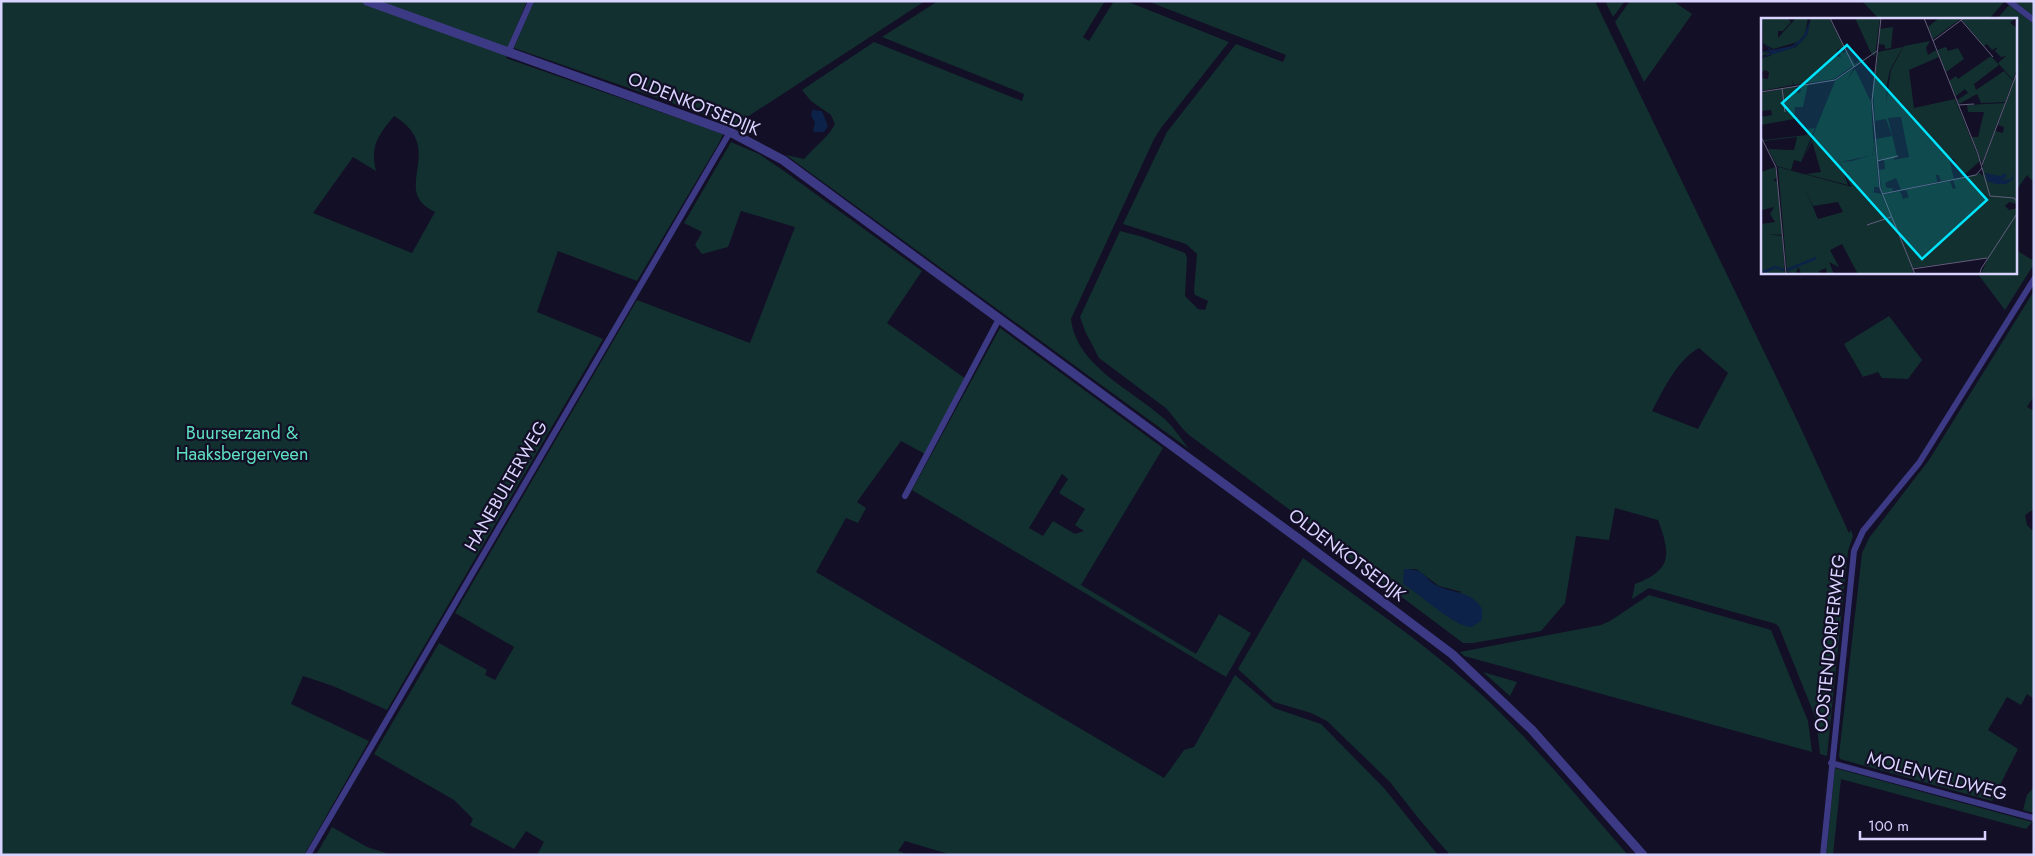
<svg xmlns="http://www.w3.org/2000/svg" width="2035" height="856" font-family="Jost,sans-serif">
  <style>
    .green { fill: #12302f; fill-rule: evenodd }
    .water { fill: #0c2248 }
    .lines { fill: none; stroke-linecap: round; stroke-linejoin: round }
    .minor { stroke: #3d3a85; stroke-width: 6 }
    .tertiary { stroke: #3d3a85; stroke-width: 9 }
    .labels { text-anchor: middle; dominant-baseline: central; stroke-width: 4.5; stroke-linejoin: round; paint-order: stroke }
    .street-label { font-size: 18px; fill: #d9d4ff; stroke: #130f26 }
    .park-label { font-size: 18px; fill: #5fe0c0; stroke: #130f26 }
    .inset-river { fill: none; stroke: #0c2248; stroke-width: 2.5 }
    .inset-road { fill: none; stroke: #625e7d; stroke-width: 1 }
    .view { fill: #00e5ff; fill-opacity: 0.15; stroke: #00e5ff; stroke-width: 2.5 }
    .inset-edge { fill: none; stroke: #d9d4ff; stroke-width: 2.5 }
  </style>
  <rect width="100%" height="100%" fill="#130f26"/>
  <g class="green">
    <path d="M1,1H527L510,42L512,44L506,58L723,134L719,143L637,281L558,251L537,312L603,339L387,710L333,686L303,676L291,704L369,741L304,855H1ZM394,116C449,149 388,190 435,212L412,253L313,213L353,157L376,171C370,145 378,136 394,116Z"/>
    <polygon points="534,1 925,1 735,125 514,48"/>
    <path d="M938,1H1105L1083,37L1089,41L1114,1H1126L1229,42L1161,128L1154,139L1071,319C1076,365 1130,389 1161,416C1172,424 1180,438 1189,449L786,155L804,159C814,147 828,138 835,124L831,115L811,101L802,90L874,42L1022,101L1024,94L882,37Z"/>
    <path d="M1147,1H1595L1798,422L1849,533L1851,530L1853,536L1848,551L1827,756L1820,754L1816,719L1779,627L1776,624L1649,588L1632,599L1635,584C1672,570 1671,555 1658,520L1615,508L1609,540L1576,536L1565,603L1541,631L1473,643H1463L1331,544L1321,533L1189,435L1182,428L1167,409L1099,358L1085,331L1080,317L1120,231L1143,237L1185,253L1187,258L1185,296L1198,309L1205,310L1208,301L1195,295L1194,291L1197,254L1186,244L1123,224L1167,132L1236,44L1283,62L1286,55ZM1699,348L1728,373L1698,429L1652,411C1664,389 1676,361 1699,348ZM1404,569H1416L1439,586L1462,592L1430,602L1415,590Z"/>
    <polygon points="1605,1 1625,1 1613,17"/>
    <polygon points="1630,1 1673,1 1692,14 1644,82 1615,22"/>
    <polygon points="1862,1 2003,1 2004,2 1989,19 1879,19"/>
    <polygon points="2014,1 2034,1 2034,16"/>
    <polygon points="2009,5 2034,24 2034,182 2027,175 2016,191 2016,19 1997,19"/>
    <polygon points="731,142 759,154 784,171 922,271 887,323 966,379 925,454 901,441 857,502 866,508 858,523 846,518 816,572 1164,778 1184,750 1194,747 1235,675 1274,708 1321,724 1384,788 1438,855 952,855 905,841 898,851 909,855 537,855 544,842 526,831 514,849 470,825 473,819 454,800 374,754 439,643 487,670 485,675 495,680 514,647 455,613 637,300 750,343 795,227 741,211 728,247 702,254 695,245 702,232 684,223"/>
    <polygon points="2016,250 2034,261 2034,264 2005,310 1977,273 2016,272"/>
    <polygon points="2034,291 2034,396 2027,407 2034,411 2034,509 2025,515 2027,525 2034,532 2034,699 2027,694 2021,705 2007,697 1988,730 2018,749 1992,801 1840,759 1839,755 1862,553 1869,538 1929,460"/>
    <polygon points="1889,316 1922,360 1908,379 1882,378 1878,372 1863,377 1844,344"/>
    <path d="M1000,328L1163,448L1081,585L1196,654L1219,614L1251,633L1226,677L912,490ZM1062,474L1068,479L1059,493L1085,509L1075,525L1084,531L1075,534L1053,521L1043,536L1029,528Z"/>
    <path d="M1303,558C1361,600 1420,640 1473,687C1530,738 1578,798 1628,855H1450L1419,819L1390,782L1327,721L1311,713L1274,702L1238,669Z"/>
    <polygon points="1649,595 1771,630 1808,721 1812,752 1464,656 1460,652 1601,625 1610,621"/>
    <polygon points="1483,672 1517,682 1510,696"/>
    <polygon points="1835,768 2032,822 2026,829 1841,779 1833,855 1826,855"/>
    <polygon points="2034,787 2034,813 2023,810 2027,795"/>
    <polygon points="332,827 367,847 392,855 316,855"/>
  </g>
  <g class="water">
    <polygon points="812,110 822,111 828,126 824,132 813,132 815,122 811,116"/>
    <path d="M1404,569C1427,569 1422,578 1438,586C1455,594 1472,591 1482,609V620L1472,627C1454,627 1420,594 1403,584Z"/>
  </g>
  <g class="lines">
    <g class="minor">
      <polyline points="2009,1 2034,20"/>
      <polyline points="509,51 531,1"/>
      <polyline points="905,496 999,319"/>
      <polyline points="1831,763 2034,818"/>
      <polyline points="308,855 730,132"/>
      <polyline points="1823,855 1854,551 1863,531 1919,463 2034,279"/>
    </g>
    <polyline class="tertiary" points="367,1 730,132 783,160 1307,545 1452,654 1532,730 1643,855"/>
  </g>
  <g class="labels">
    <g class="street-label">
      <text transform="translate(694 104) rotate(22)">OLDENKOTSEDIJK</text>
      <text transform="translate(506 486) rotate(-60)">HANEBULTERWEG</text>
      <text transform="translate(1347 555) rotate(37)">OLDENKOTSEDIJK</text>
      <text transform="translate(1830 643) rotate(-84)">OOSTENDORPERWEG</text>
      <text transform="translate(1937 776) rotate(15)">MOLENVELDWEG</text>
    </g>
    <g class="park-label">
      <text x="242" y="433">Buurserzand &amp;<tspan x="242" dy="21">Haaksbergerveen</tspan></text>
    </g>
  </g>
  <g transform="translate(1761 18)">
    <rect width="256" height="256" fill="#130f26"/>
    <path d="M1,0H26L30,4L22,13H17V20L35,0H47L44,16L37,24L12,31L2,25ZM50,0H68L84,31H77L74,38L80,39L79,35L85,34L92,48L73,61L33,67L31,62L32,67L0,73V60L7,61L8,54L4,52L0,55V40L9,38L12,35L0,38V34L12,35L35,29L46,17ZM94,0H119L114,38L110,35L93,48L84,29L94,46L110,35ZM178,0H201L172,21L167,9ZM203,0H254L249,5L256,10V50L252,62L237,45L245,38L240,39L234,33L237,29L231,32L226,26L223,28L201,2ZM132,9L130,30L124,31V27L118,26L119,11ZM169,23L165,30L167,37L175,32L178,39L148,52L153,90L194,81L219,143L201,159L193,141H188L193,161L180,163L178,157H175L176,164L140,172L135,160L124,165L126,170H132L131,174L121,175L118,152L124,151L123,141L117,142L115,121L131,118L125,101L114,103L112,75L117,34L142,29L129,52L126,66L125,85L130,52L143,28ZM140,99L148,139L132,142L136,138L127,100ZM185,29L187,33L197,30L203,41L185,54L176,32ZM230,38L238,47L213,66L215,72L243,53L252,63L244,84L220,85L216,76L198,86L196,82L207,75L204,71L195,78L188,63L195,58L197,61ZM93,50L86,62L94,51L110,84L113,132L111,137L91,143L79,144L77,139L87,167L45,156L60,154L51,123L42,142L74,63ZM256,53V186L248,184L244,188L248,192L256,190V256H220L227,240L151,250L153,256H97L81,226L69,232L78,249L68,244L73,256H66L65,250L58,253L59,256H37L40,255L37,249L35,256L26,254L17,149L91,169L84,157L89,155L84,156L79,144L112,137L113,119L118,169H113V174L107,173L120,176L130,199L121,177L139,173L142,181L148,179L145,172L189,163L192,171L195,170L192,162L219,155L222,158V146L234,113L242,115L243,109L237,107ZM43,168L52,188L77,184L82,194L57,201ZM47,66L42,89H34L33,101L0,107V99L11,97L10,92L0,93V75L35,68V74L39,75L41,67ZM244,85L221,145L211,119H217L223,94H207L206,87ZM54,110L40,144L33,142L30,152L16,148L7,131L33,132L36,119L3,123L0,118L3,122L46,117L45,111ZM14,149L16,159L12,163H16L21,217L6,216L21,218L24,256H0V206L14,204L9,196L13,189L1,192L0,201V154Z" fill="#12302f" fill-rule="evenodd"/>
    <path d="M50,0L46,17L39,25L32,30L0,40L11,34H0L9,32L0,24L11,32L31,28L42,19ZM224,155L239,158L245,155V160L239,161L244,162L250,161L252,155V161L245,166H235L226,163Z" fill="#0c2248"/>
    <path class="inset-river" d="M26,252L55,240M0,255L14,249L23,252"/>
    <path class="inset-road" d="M69,0L93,49M120,0L111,83L119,170L154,256M163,0L217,136L229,178L253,180L257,185M200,2L232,39M172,23L203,0M21,70L24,94M0,74L74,62L116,33M197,87L213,86M0,119L15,149L25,256M116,143L137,138M221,147L257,52M121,176L215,157L221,150M106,207L130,199M151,251L226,240M219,256L220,251L257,194"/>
    <path class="view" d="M86,27L226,182L161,241L21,85Z"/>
    <rect width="256" height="256" class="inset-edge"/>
  </g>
  <rect width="2035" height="856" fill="none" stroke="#d9d4ff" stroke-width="5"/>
  <path d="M1860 831v8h125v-8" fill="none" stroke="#d9d4ff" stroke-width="2.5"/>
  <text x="1868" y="831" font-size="15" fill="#d9d4ff" stroke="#130f26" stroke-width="4" paint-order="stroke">100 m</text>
</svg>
